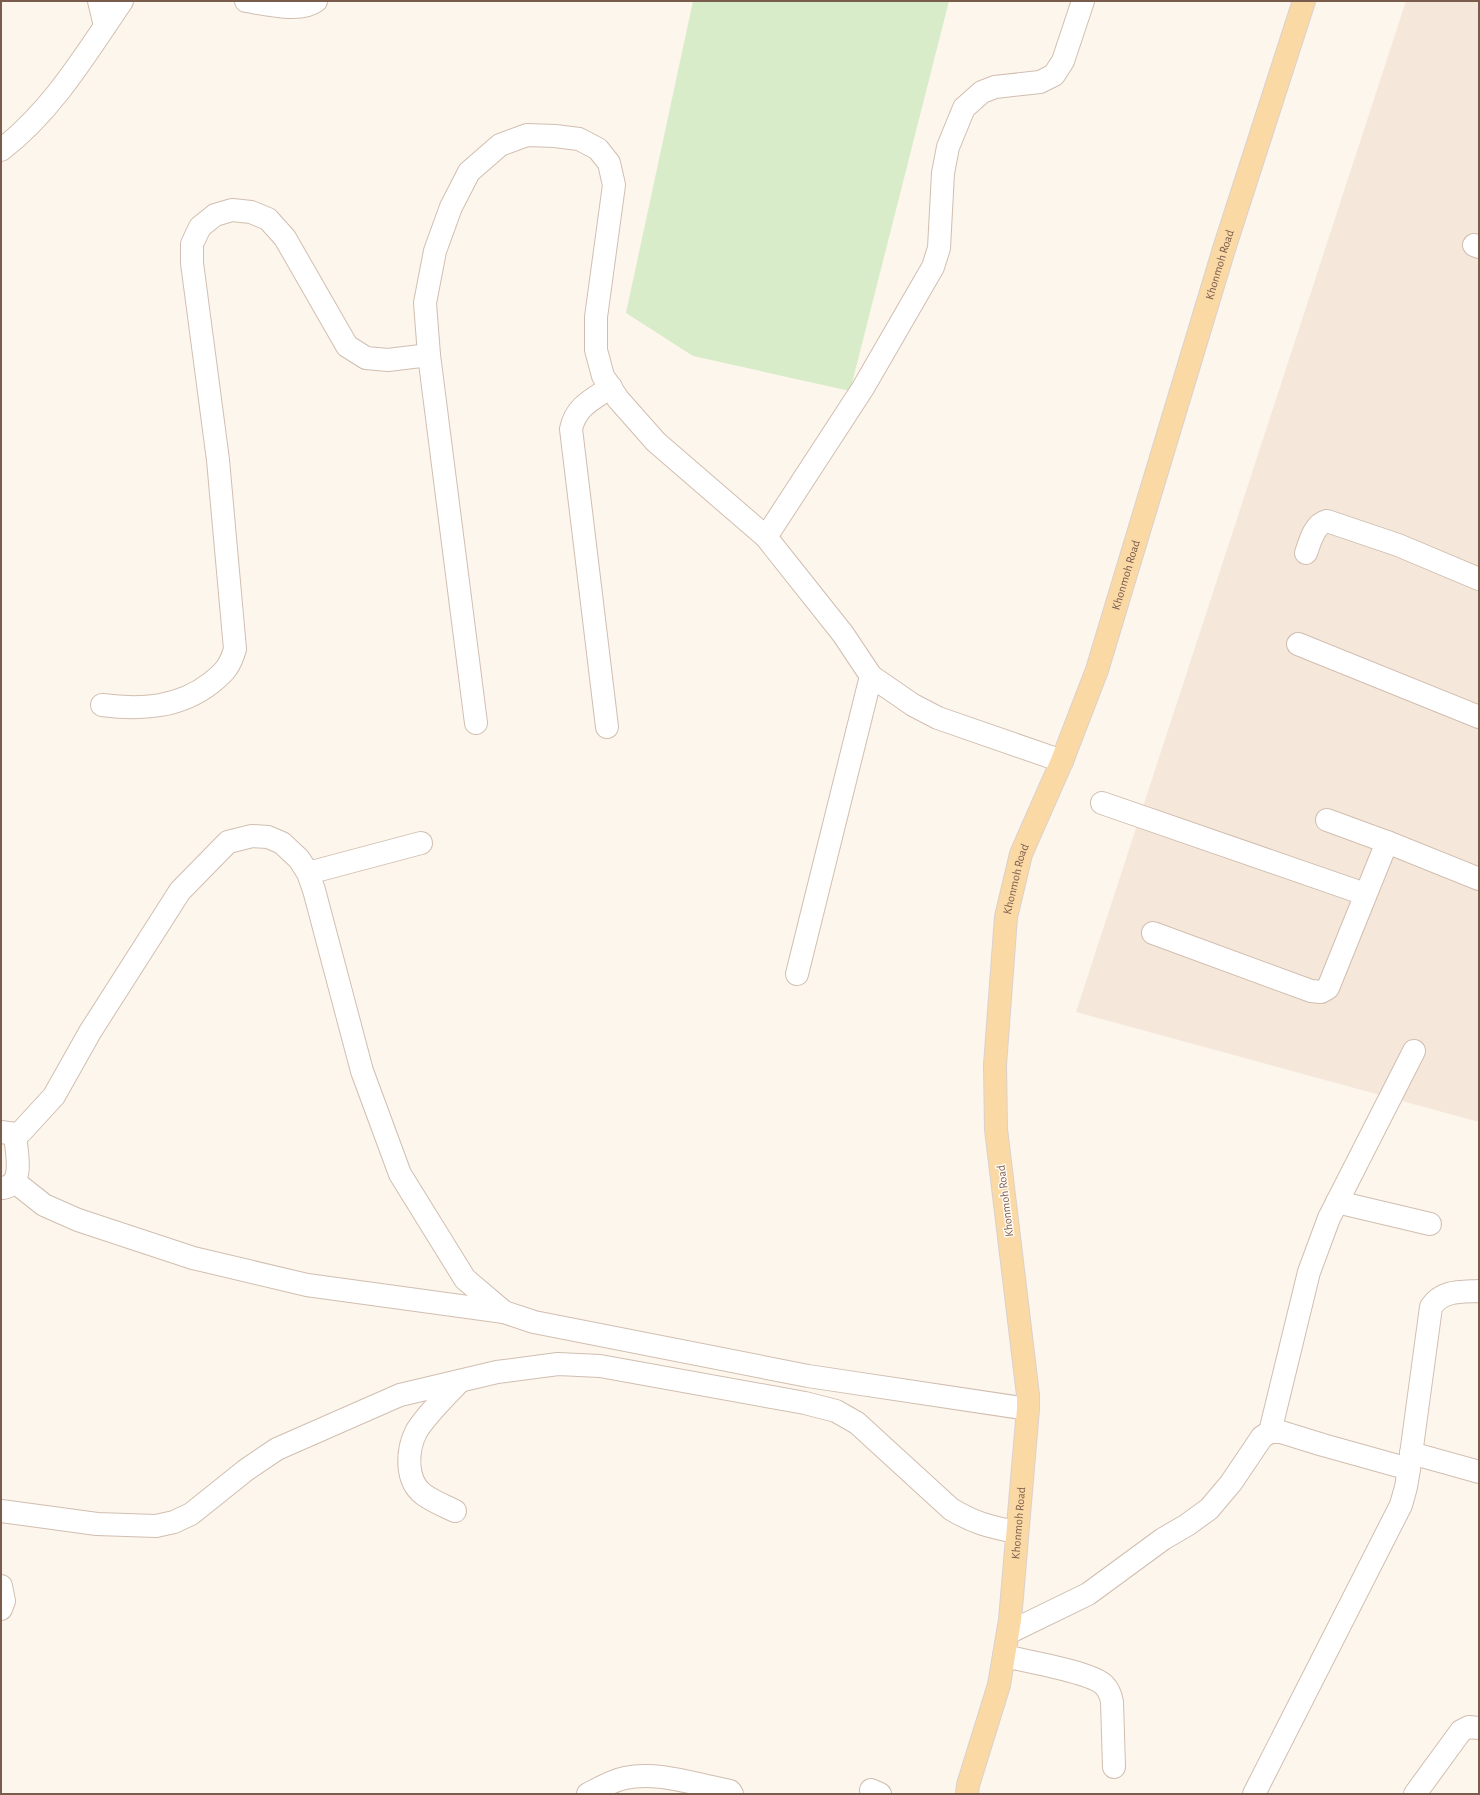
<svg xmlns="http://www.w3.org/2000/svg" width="1480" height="1795" font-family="'Alegreya Sans',sans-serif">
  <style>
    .residential { fill: #f5e8da }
    .green { fill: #d8ecc9 }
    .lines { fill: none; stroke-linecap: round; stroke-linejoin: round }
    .minor-casing { stroke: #d1beb0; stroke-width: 24 }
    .major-casing { stroke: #dad1cd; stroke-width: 24 }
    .minor { stroke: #fff; stroke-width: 22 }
    .major { stroke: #fbd9a5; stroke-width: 22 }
    .labels { text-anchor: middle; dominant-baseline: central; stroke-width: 3; stroke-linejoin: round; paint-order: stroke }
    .street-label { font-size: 12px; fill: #7a5c4d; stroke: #fffaf3 }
  </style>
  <rect width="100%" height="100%" fill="#fdf6ec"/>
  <polygon class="residential" points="1406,1 1479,1 1479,1122 1076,1012"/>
  <polygon class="green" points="693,1 949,1 850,391 693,356 626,313"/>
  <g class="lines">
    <defs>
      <g id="minor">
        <polyline points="99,1 105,26"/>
        <path d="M246,1C265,4 301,13 316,1"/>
        <path d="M1,150C52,111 86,54 122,1"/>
        <polyline points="1474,245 1479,247"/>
        <polyline points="766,537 863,388 933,267 939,248 943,173 948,147 964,108 982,92 995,87 1040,82 1054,75 1063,61 1083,1"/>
        <path d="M1306,553C1310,542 1314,524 1327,521L1398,545L1479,579"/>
        <polyline points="1298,644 1479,717"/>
        <path d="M102,705C141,710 179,708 211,683C225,672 230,666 235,649L218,460L192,263V244L200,227L215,215L232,210L251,212L268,219L285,238L347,346L366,358L388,360L429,355"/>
        <polyline points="476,723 429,355 425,303 435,251 451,207 469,172 500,145 527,135 555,136 579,139 598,149 609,163 614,185 596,317 596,350 603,376 618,399 656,442 766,537 843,634 871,676 913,705 938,718 1062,761"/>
        <path d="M607,727L571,429C576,406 592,400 611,387"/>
        <polyline points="1102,803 1365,894"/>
        <polyline points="1327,820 1387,842 1479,879"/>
        <polyline points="308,873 421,843"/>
        <polyline points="1153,933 1311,991 1321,992 1328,988 1387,842"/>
        <polyline points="797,974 871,676"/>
        <polyline points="1,1132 15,1134 21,1132 54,1096 90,1032 180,891 228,842 252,836 268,837 282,843 299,859 308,873 314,890 362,1071 400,1174 465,1279 504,1312 534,1322 808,1376 1028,1409"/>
        <polyline points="15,1182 44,1205 78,1220 193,1258 307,1285 504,1312"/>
        <path d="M2,1188C26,1186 16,1151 15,1134"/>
        <polyline points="1337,1202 1430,1224"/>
        <polyline points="1270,1432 1309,1272 1329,1218 1414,1051"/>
        <polyline points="1411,1453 1479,1472"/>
        <path d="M1409,1469L1431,1307C1442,1290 1461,1292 1479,1291"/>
        <path d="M1,1511L97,1524L156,1526L174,1522L191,1514L246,1470L277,1449L400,1395L497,1372L558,1364L600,1366L805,1403L836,1411L857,1423L951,1509C974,1523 990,1527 1016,1532"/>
        <path d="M455,1511C445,1506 432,1501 423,1494C405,1480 407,1450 416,1432C425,1416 447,1395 460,1381"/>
        <polyline points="1,1586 4,1601 1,1609"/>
        <polyline points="1008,1633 1088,1594 1163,1539 1187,1525 1209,1509 1231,1483 1262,1437 1270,1432 1281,1432 1323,1445 1409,1469 1406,1487 1401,1505 1254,1794"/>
        <path d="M1004,1656C1025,1661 1091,1672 1104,1685C1109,1690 1111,1696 1112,1702L1114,1767"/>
        <polyline points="871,1790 880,1794"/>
        <path d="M588,1794C600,1788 611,1781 625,1778C655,1771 691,1783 721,1789L730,1791L732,1794"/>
        <polyline points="1415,1794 1461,1731 1469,1727 1479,1728"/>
      </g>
      <g id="major">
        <path id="s1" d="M967,1794L968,1785L999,1685L1010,1620L1028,1409V1395L996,1129L995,1065L1006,917L1021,854L1062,761L1097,670L1224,249L1304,1"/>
      </g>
    </defs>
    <use href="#minor" class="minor-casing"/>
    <use href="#major" class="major-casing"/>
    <use href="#minor" class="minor"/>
    <use href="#major" class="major"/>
  </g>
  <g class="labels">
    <g class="street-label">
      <text stroke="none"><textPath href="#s1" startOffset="1573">Khonmoh Road</textPath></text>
      <text stroke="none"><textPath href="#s1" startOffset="1249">Khonmoh Road</textPath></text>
      <text stroke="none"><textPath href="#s1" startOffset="925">Khonmoh Road</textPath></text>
      <text transform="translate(1005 1201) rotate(-97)">Khonmoh Road</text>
      <text stroke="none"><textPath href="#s1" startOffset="277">Khonmoh Road</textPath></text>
    </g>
  </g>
  <rect width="1480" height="1795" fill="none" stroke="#7a5c4d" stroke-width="4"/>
</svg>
